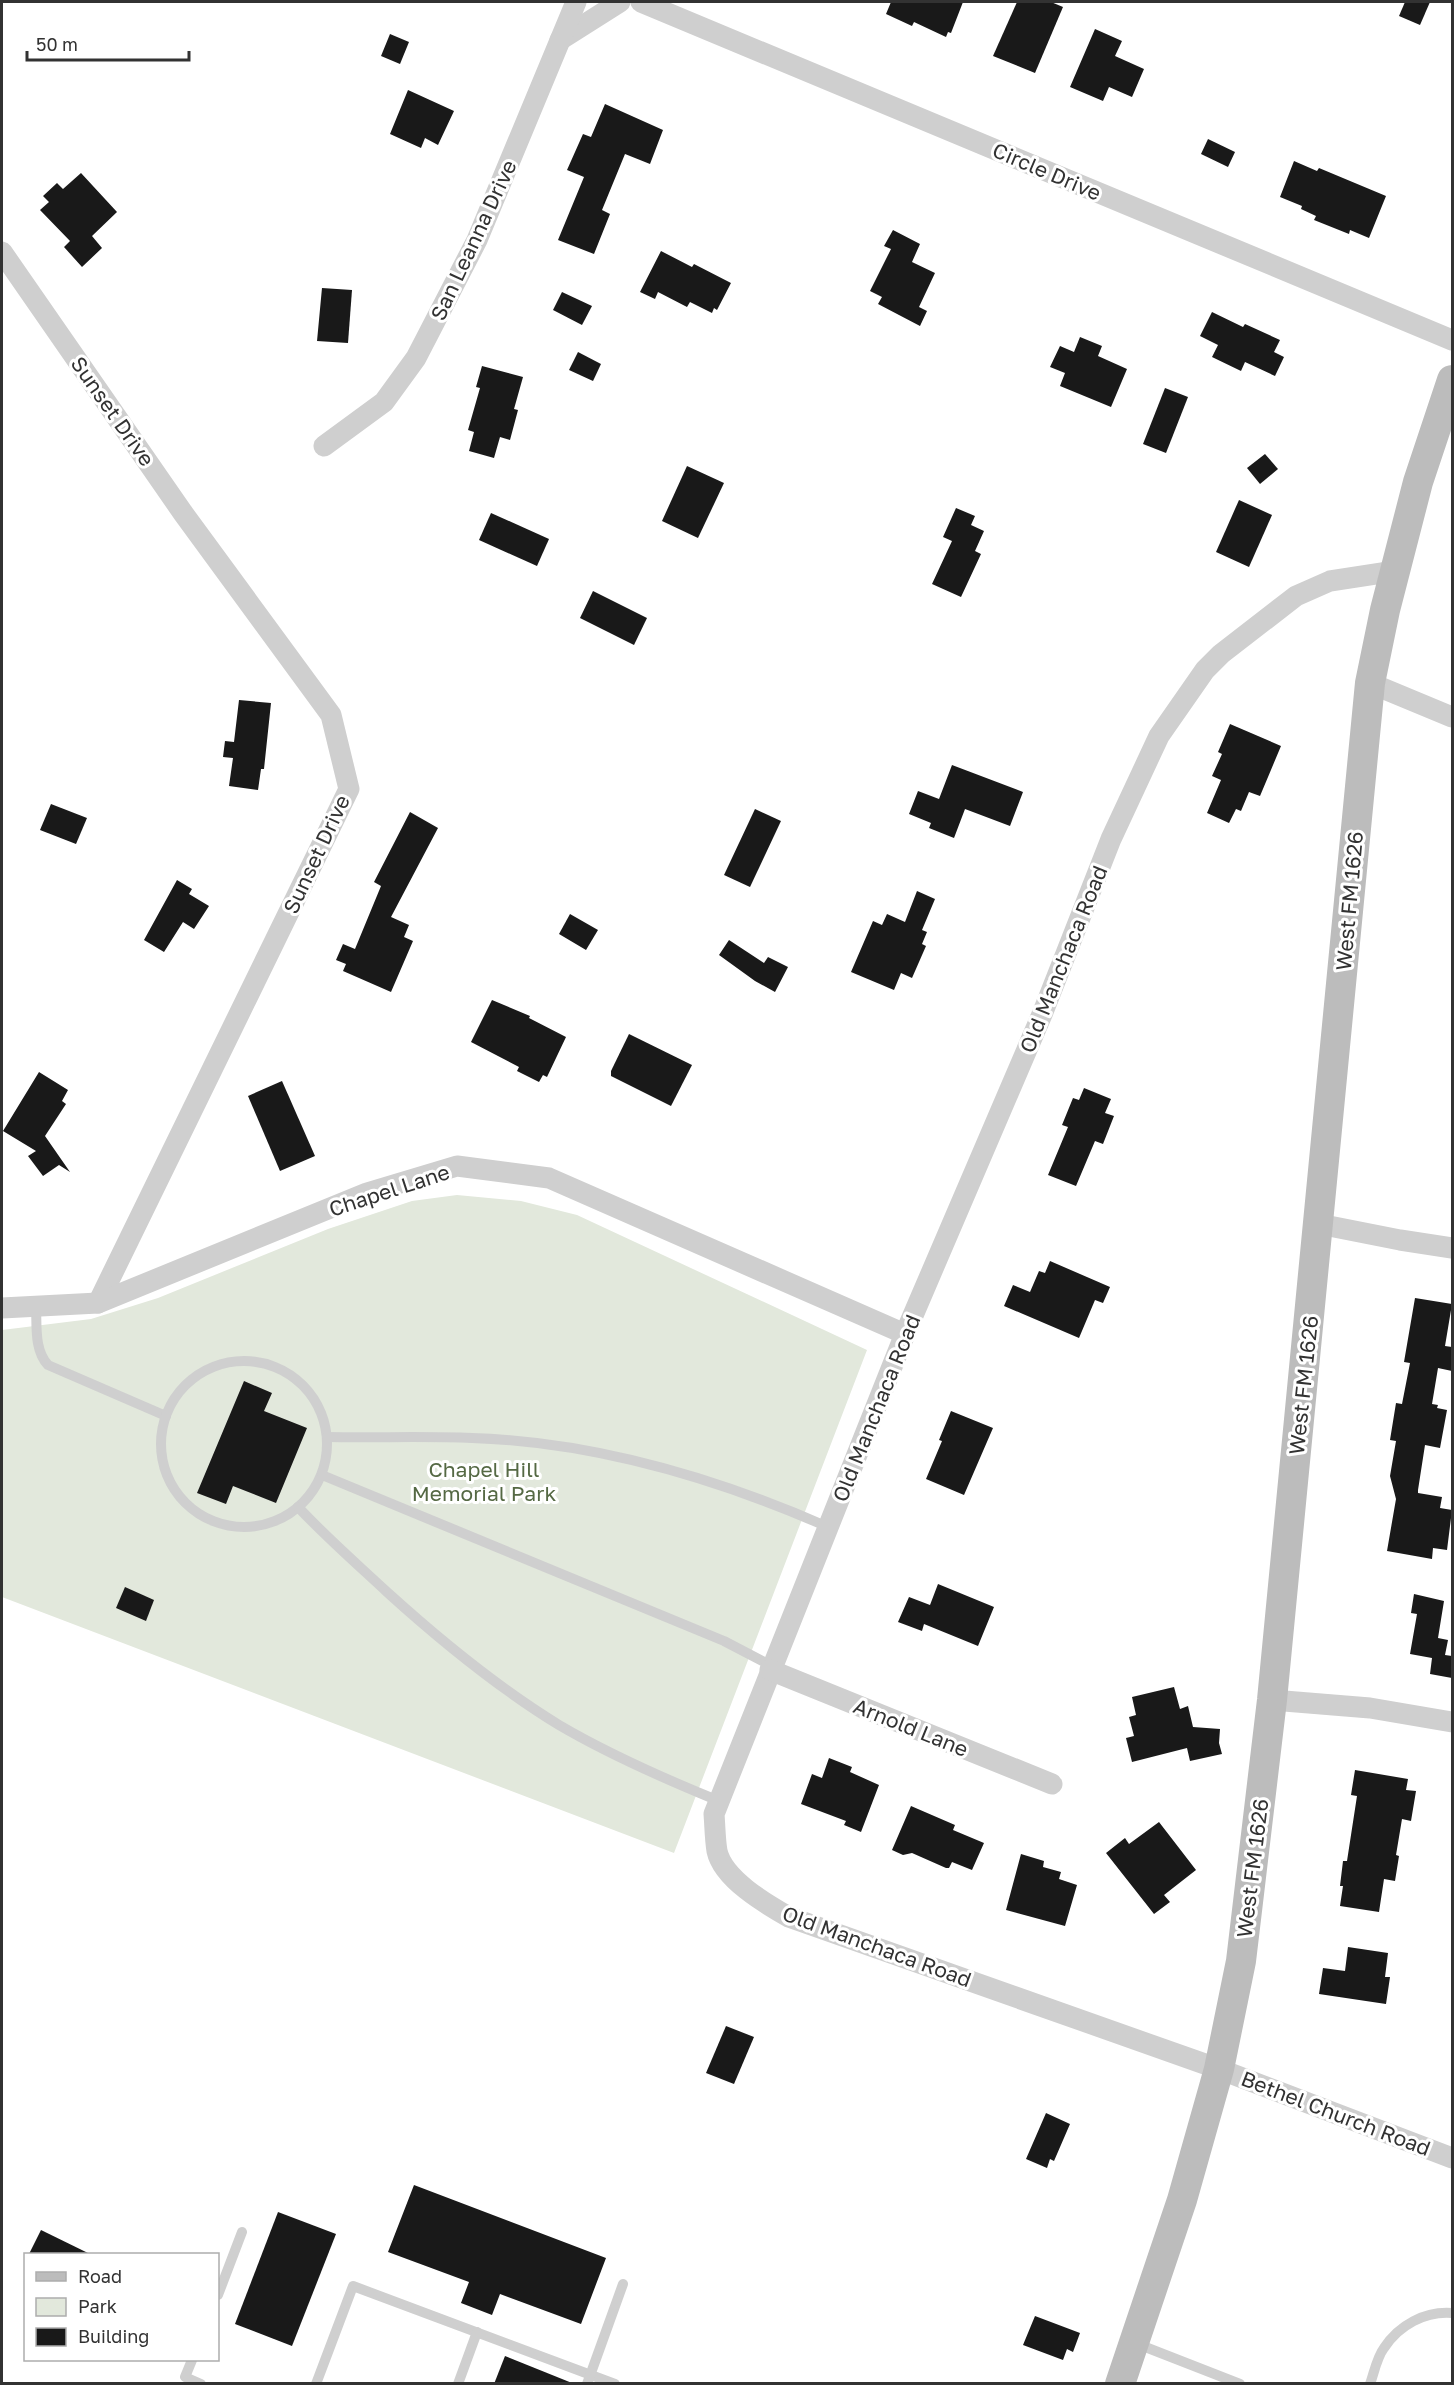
<svg xmlns="http://www.w3.org/2000/svg" width="1454" height="2385" font-family="'Golos Text',sans-serif">
  <style>
    .green { fill: #e2e8dc }
    .building { fill: #191919 }
    .lines { fill: none; stroke-linecap: round; stroke-linejoin: round }
    .service { stroke: #cfcfcf; stroke-width: 10 }
    .minor { stroke: #cfcfcf; stroke-width: 21 }
    .secondary { stroke: #bcbcbc; stroke-width: 30 }
    .labels { text-anchor: middle; dominant-baseline: central; stroke-width: 6; stroke-linejoin: round; paint-order: stroke }
    .street-label { font-size: 21px; fill: #323232; stroke: #fff }
    .park-label { font-size: 21px; fill: #556944; stroke: #fff }
  </style>
  <rect width="100%" height="100%" fill="#fff"/>
  <polygon class="green" points="457,1195 521,1201 577,1215 867,1350 674,1853 2,1597 2,1330 91,1319 158,1298 328,1229 412,1201"/>
  <g class="building">
    <polygon points="891,2 963,2 951,33 948,32 946,37 914,22 912,26 886,14"/>
    <polygon points="1017,2 1051,2 1063,7 1035,73 993,56"/>
    <polygon points="1405,2 1430,2 1420,25 1399,16"/>
    <polygon points="1095,29 1122,41 1115,56 1144,69 1132,97 1109,87 1103,101 1070,87"/>
    <polygon points="390,34 409,42 400,64 381,56"/>
    <polygon points="408,90 454,111 438,145 425,138 421,148 390,134"/>
    <polygon points="605,104 663,130 650,164 625,154 602,210 610,214 594,254 558,240 584,177 567,170 583,134 591,137"/>
    <polygon points="1208,139 1235,152 1228,167 1201,154"/>
    <polygon points="1294,161 1317,171 1319,168 1386,196 1369,238 1350,230 1349,234 1314,220 1316,216 1301,209 1302,206 1280,197"/>
    <polygon points="81,173 117,212 92,236 102,248 82,267 64,247 70,241 40,210 49,202 43,196 57,183 63,189"/>
    <polygon points="893,230 920,244 912,262 935,273 919,307 927,311 920,326 878,304 882,297 870,291 891,249 884,246"/>
    <polygon points="661,251 692,267 694,264 731,283 717,310 714,308 712,313 690,302 687,307 658,292 655,299 640,292"/>
    <polygon points="322,288 352,290 348,343 317,341"/>
    <polygon points="562,292 592,306 582,325 553,310"/>
    <polygon points="1212,312 1243,327 1245,324 1280,340 1274,352 1284,357 1275,376 1245,362 1241,371 1212,357 1218,345 1200,336"/>
    <polygon points="1080,337 1102,346 1098,356 1127,369 1111,407 1060,386 1065,373 1050,367 1060,346 1074,352"/>
    <polygon points="578,352 601,364 593,381 569,370"/>
    <polygon points="482,366 523,377 514,409 518,410 510,440 500,437 494,458 469,451 474,432 468,430 480,388 476,387"/>
    <polygon points="1165,388 1188,397 1166,453 1143,444"/>
    <polygon points="1265,454 1278,469 1260,484 1247,468"/>
    <polygon points="687,466 724,483 698,538 662,521"/>
    <polygon points="1239,500 1272,515 1249,567 1216,552"/>
    <polygon points="956,508 975,516 971,525 984,531 975,551 981,554 961,597 932,584 952,541 943,537"/>
    <polygon points="491,513 549,539 537,566 479,540"/>
    <polygon points="593,591 647,618 634,645 580,618"/>
    <polygon points="239,700 271,703 264,769 261,769 258,790 229,786 233,758 223,757 225,741 234,742"/>
    <polygon points="1230,724 1281,746 1260,796 1249,792 1241,811 1236,809 1229,823 1207,813 1221,780 1212,776 1222,754 1218,752"/>
    <polygon points="952,765 1023,792 1010,826 965,809 954,838 929,828 931,823 909,814 918,791 939,799"/>
    <polygon points="51,804 87,818 76,844 40,830"/>
    <polygon points="755,809 781,821 750,887 724,875"/>
    <polygon points="410,812 438,828 391,917 409,925 404,937 413,941 391,992 343,971 346,964 336,960 343,944 355,949 381,886 374,882"/>
    <polygon points="177,880 192,889 189,894 209,906 194,929 183,922 164,952 144,940"/>
    <polygon points="917,891 935,899 922,930 927,932 922,944 926,946 912,978 901,973 894,990 851,972 873,921 882,925 887,914 905,922"/>
    <polygon points="570,914 598,930 586,950 559,934"/>
    <polygon points="729,940 764,963 768,957 788,967 775,992 755,981 719,955"/>
    <polygon points="492,1000 530,1016 529,1018 566,1037 547,1077 543,1075 539,1082 517,1071 519,1067 471,1042"/>
    <polygon points="629,1034 692,1065 671,1106 611,1076 611,1071"/>
    <polygon points="39,1072 68,1090 62,1101 66,1104 45,1136 70,1172 59,1165 43,1176 28,1156 36,1151 3,1131"/>
    <polygon points="282,1081 315,1156 280,1171 248,1096"/>
    <polygon points="1084,1088 1111,1099 1105,1113 1114,1116 1103,1144 1095,1141 1076,1186 1048,1175 1068,1127 1062,1125 1073,1098 1079,1100"/>
    <polygon points="1050,1261 1110,1287 1103,1303 1095,1300 1079,1338 1004,1306 1013,1285 1030,1292 1039,1271 1045,1273"/>
    <polygon points="1415,1298 1452,1304 1445,1346 1452,1347 1452,1371 1438,1368 1432,1404 1438,1405 1437,1408 1447,1410 1440,1448 1425,1445 1418,1490 1418,1493 1442,1497 1440,1508 1452,1510 1447,1550 1433,1548 1432,1559 1387,1551 1396,1499 1390,1476 1396,1441 1390,1440 1396,1403 1402,1404 1410,1363 1404,1362"/>
    <polygon points="244,1381 272,1393 264,1411 307,1428 276,1503 233,1486 226,1504 197,1493"/>
    <polygon points="951,1411 993,1428 964,1495 926,1479 942,1441 939,1440"/>
    <polygon points="938,1584 994,1607 978,1646 924,1624 922,1631 898,1622 909,1597 930,1605"/>
    <polygon points="125,1587 154,1600 146,1621 116,1608"/>
    <polygon points="1414,1594 1444,1601 1438,1638 1448,1640 1445,1655 1452,1656 1452,1678 1430,1674 1432,1658 1410,1654 1417,1614 1411,1613"/>
    <polygon points="1174,1687 1180,1709 1188,1706 1193,1727 1220,1729 1219,1743 1222,1754 1190,1761 1187,1748 1132,1762 1126,1738 1134,1736 1129,1717 1136,1715 1132,1697"/>
    <polygon points="829,1758 852,1767 850,1772 879,1785 861,1832 844,1825 846,1821 801,1804 812,1774 822,1778"/>
    <polygon points="1355,1770 1408,1779 1406,1790 1416,1791 1411,1821 1402,1819 1396,1855 1399,1856 1395,1881 1384,1879 1379,1912 1340,1906 1343,1886 1340,1886 1343,1861 1347,1861 1357,1796 1351,1795"/>
    <polygon points="911,1806 955,1825 953,1830 984,1843 972,1870 952,1862 949,1868 946,1868 912,1853 903,1855 892,1850"/>
    <polygon points="1159,1822 1196,1870 1164,1895 1170,1902 1154,1914 1106,1853 1125,1838 1129,1844"/>
    <polygon points="1021,1854 1044,1861 1043,1867 1061,1872 1059,1879 1077,1885 1065,1926 1006,1910"/>
    <polygon points="1348,1947 1388,1953 1385,1977 1390,1977 1386,2004 1319,1994 1323,1968 1345,1971"/>
    <polygon points="726,2026 754,2037 734,2084 706,2073"/>
    <polygon points="1046,2113 1070,2124 1054,2161 1050,2159 1047,2168 1026,2159"/>
    <polygon points="414,2185 606,2258 581,2324 500,2294 492,2315 461,2303 469,2282 388,2252"/>
    <polygon points="278,2212 336,2234 292,2346 235,2324"/>
    <polygon points="41,2230 90,2254 29,2254"/>
    <polygon points="1035,2316 1080,2333 1073,2352 1067,2349 1063,2360 1023,2345"/>
    <polygon points="505,2356 572,2383 572,2384 494,2384"/>
  </g>
  <g class="lines">
    <g class="service">
      <path d="M36,1306C37,1326 34,1350 48,1365L166,1416"/>
      <circle cx="244" cy="1444" r="83"/>
      <path d="M327,1437C375,1438 424,1436 472,1438C595,1442 716,1478 828,1527"/>
      <polyline points="322,1475 724,1641 772,1666"/>
      <path d="M298,1507C326,1537 357,1564 387,1592C441,1641 497,1687 559,1725C610,1755 665,1779 719,1801"/>
      <polyline points="218,2295 242,2232"/>
      <polyline points="1135,2343 1240,2384"/>
      <polyline points="192,2360 185,2377 201,2384"/>
      <polyline points="316,2384 353,2286 615,2384"/>
      <polyline points="458,2384 477,2332"/>
      <polyline points="587,2384 623,2284"/>
      <path d="M1370,2384C1374,2373 1377,2357 1384,2348C1399,2325 1425,2311 1452,2313"/>
    </g>
    <g class="minor">
      <polyline points="641,2 1452,340"/>
      <polyline points="560,40 620,2"/>
      <polyline points="2,252 183,513 331,715 349,789 98,1303"/>
      <polyline points="324,446 384,402 416,358 477,240 576,2"/>
      <path d="M1395,571L1330,581L1296,596L1221,654L1205,670L1159,736L1111,839L1043,1012L905,1334L714,1814C715,1826 715,1839 717,1851C723,1879 766,1904 789,1917L1219,2069L1452,2158"/>
      <polyline points="1370,683 1452,717"/>
      <polyline points="1319,1224 1400,1240 1452,1248"/>
      <polyline points="2,1308 98,1303 367,1193 457,1166 549,1178 905,1334"/>
      <polyline points="770,1670 1052,1784"/>
      <polyline points="1272,1700 1370,1708 1452,1722"/>
    </g>
    <polyline class="secondary" points="1120,2384 1182,2200 1219,2069 1241,1961 1272,1700 1370,683 1385,610 1418,482 1452,380"/>
  </g>
  <g class="labels">
    <g class="street-label">
      <text transform="translate(1047 171) rotate(23)">Circle Drive</text>
      <text transform="translate(473 240) rotate(-65)">San Leanna Drive</text>
      <text transform="translate(113 411) rotate(55)">Sunset Drive</text>
      <text transform="translate(316 854) rotate(-65)">Sunset Drive</text>
      <text transform="translate(1349 901) rotate(-85)">West FM 1626</text>
      <text transform="translate(1063 959) rotate(-68)">Old Manchaca Road</text>
      <text transform="translate(389 1190) rotate(-18)">Chapel Lane</text>
      <text transform="translate(1303 1385) rotate(-84)">West FM 1626</text>
      <text transform="translate(876 1408) rotate(-68)">Old Manchaca Road</text>
      <text transform="translate(911 1727) rotate(22)">Arnold Lane</text>
      <text transform="translate(1252 1868) rotate(-83)">West FM 1626</text>
      <text transform="translate(877 1946) rotate(20)">Old Manchaca Road</text>
      <text transform="translate(1336 2113) rotate(21)">Bethel Church Road</text>
    </g>
    <g class="park-label">
      <text x="484" y="1469">Chapel Hill<tspan x="484" dy="24">Memorial Park</tspan></text>
    </g>
  </g>
  <rect width="1454" height="2385" fill="none" stroke="#323232" stroke-width="6"/>
  <rect x="24" y="2253" width="195" height="108" fill="#ffffff" stroke="#adadad" stroke-width="1.5"/>
  <rect x="36" y="2272" width="30" height="9" fill="#bcbcbc" stroke="#adadad" stroke-width="1.5"/>
  <text x="78" y="2283" font-size="18" fill="#323232">Road</text>
  <rect x="36" y="2298" width="30" height="18" fill="#e2e8dc" stroke="#adadad" stroke-width="1.5"/>
  <text x="78" y="2313" font-size="18" fill="#323232">Park</text>
  <rect x="36" y="2328" width="30" height="18" fill="#191919" stroke="#adadad" stroke-width="1.5"/>
  <text x="78" y="2343" font-size="18" fill="#323232">Building</text>
  <path d="M27 51v9h162v-9" fill="none" stroke="#323232" stroke-width="3"/>
  <text x="36" y="51" font-size="18" fill="#323232" stroke="#ffffff" stroke-width="4.5" paint-order="stroke">50 m</text>
</svg>
